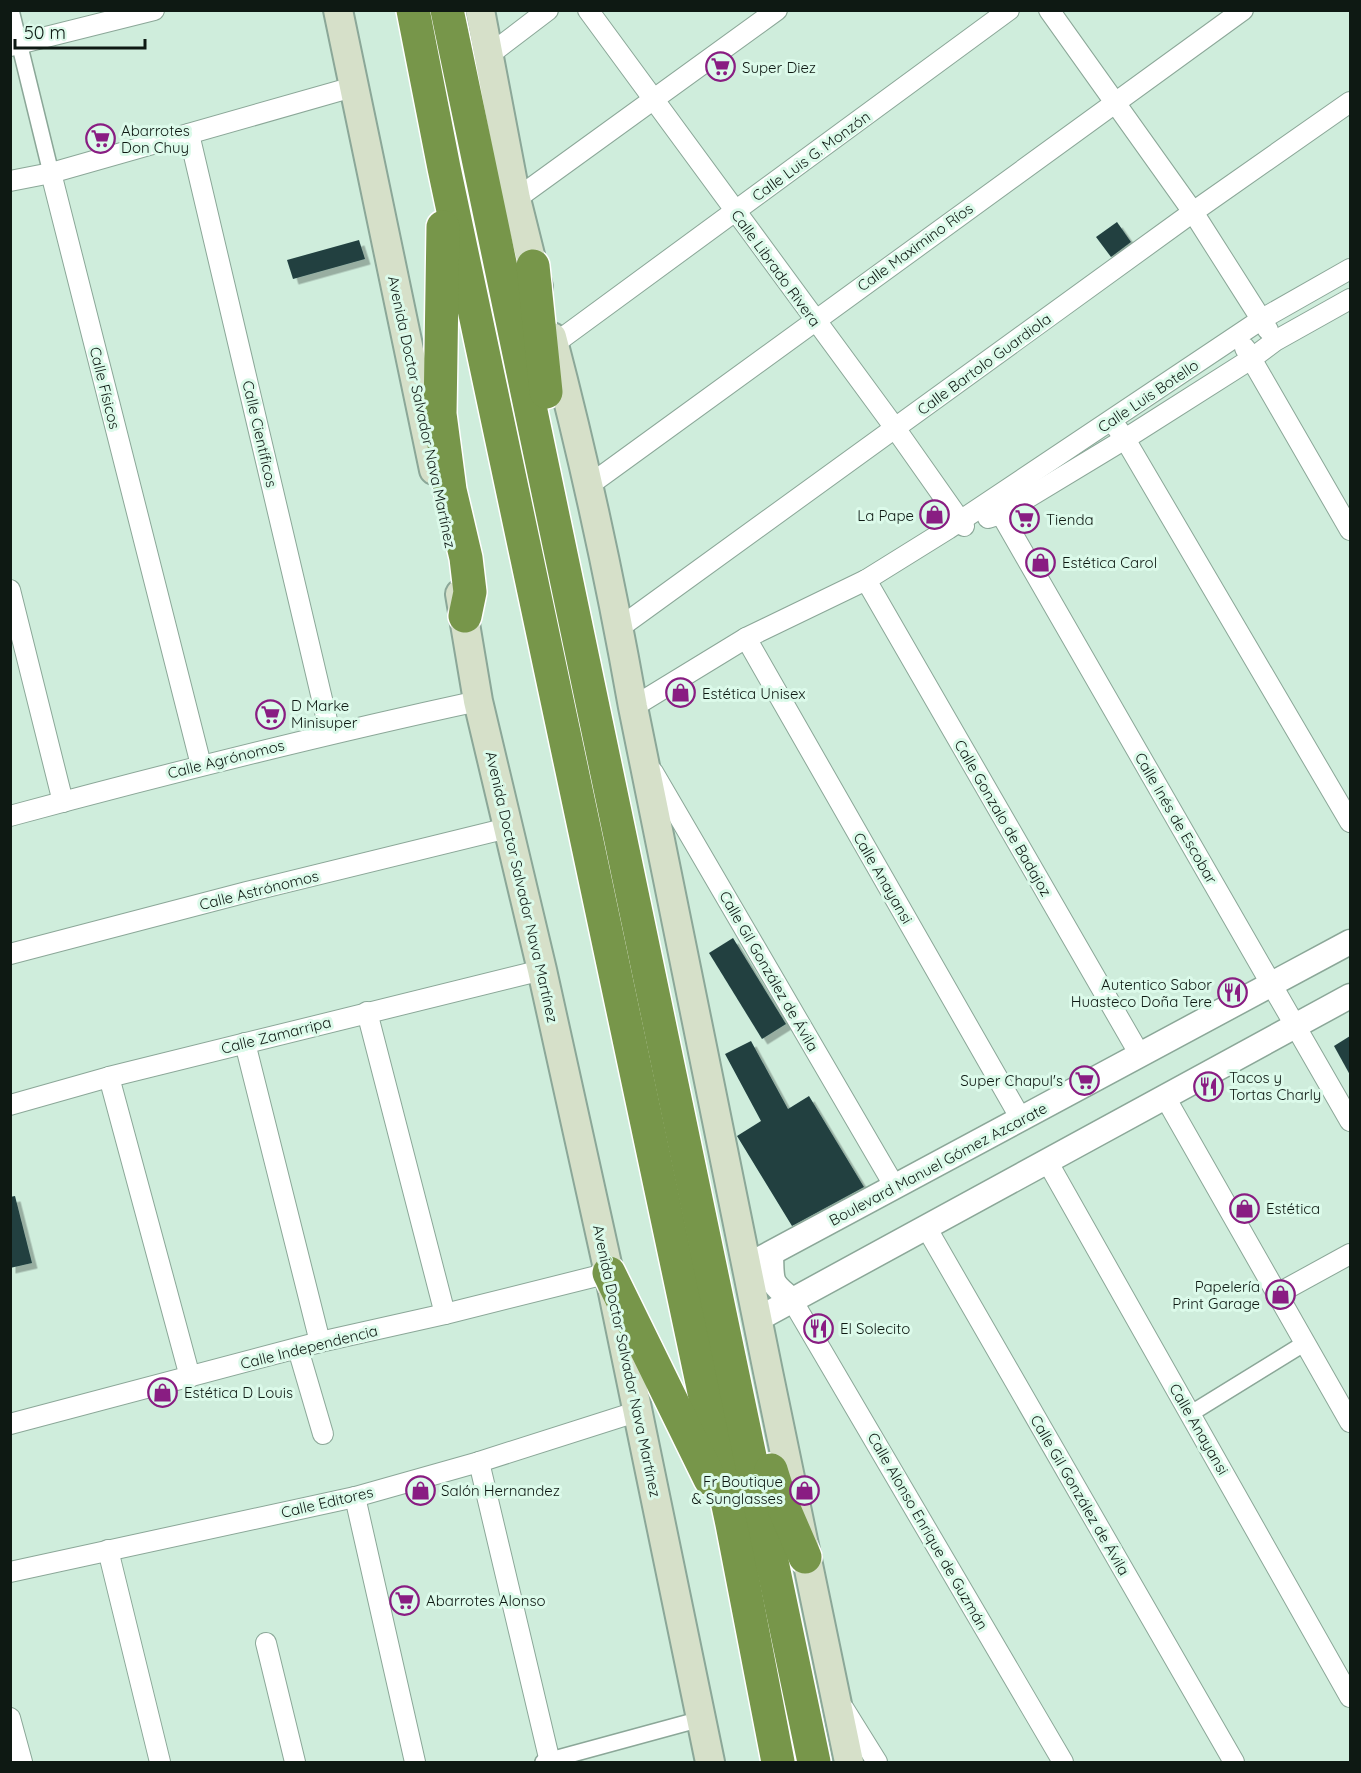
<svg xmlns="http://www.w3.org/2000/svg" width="1361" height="1773" font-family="Quicksand,sans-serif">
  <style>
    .building { fill: #214141; filter: url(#shadow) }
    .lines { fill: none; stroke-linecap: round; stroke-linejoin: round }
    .pedestrian-casing { stroke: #8ba798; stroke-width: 18 }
    .minor-casing { stroke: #8ba798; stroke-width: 22 }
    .tertiary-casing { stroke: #8ba798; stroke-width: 27 }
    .secondary-casing { stroke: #8ba798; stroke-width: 32 }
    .motorway-casing { stroke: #fff; stroke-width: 36 }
    .pedestrian { stroke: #fff; stroke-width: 15 }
    .minor { stroke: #fff; stroke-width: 20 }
    .tertiary { stroke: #fff; stroke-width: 24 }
    .secondary { stroke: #d6e0c9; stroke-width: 28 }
    .motorway { stroke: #77964a; stroke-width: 33 }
    .labels { text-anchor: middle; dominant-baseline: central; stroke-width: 6; stroke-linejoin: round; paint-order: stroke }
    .poi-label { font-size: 15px; fill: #0e1913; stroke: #dcfaea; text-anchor: start }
    .street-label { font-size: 15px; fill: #0e1913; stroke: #dcfaea }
  </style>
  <defs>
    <filter id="shadow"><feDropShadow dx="5.5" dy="5.5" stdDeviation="0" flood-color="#0004"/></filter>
  </defs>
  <rect width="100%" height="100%" fill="#cfeddc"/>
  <g class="building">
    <polygon points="1117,222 1131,242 1111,257 1096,237"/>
    <polygon points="359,240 365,259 293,279 287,260"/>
    <polygon points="733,938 786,1024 762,1039 709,953"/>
    <polygon points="1350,1036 1350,1075 1334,1046"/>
    <polygon points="751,1041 788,1109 809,1096 864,1187 792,1226 737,1136 761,1121 725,1054"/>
    <polygon points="15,1196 32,1263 10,1268 10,1197"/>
  </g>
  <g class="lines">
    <defs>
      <g id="pedestrian">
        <polyline points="11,10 51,173"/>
        <polyline points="1190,1414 1305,1343"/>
        <polyline points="543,1762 701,1719"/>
      </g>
      <g id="minor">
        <polyline points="588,10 895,428 964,526"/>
        <polyline points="1049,10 1193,212 1268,330"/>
        <polyline points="10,46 154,10"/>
        <polyline points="489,55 548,10"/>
        <polyline points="189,134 330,733"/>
        <polyline points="51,173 201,765"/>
        <polyline points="10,181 51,173 353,87"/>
        <polyline points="516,199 777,10"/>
        <polyline points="554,344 1009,10"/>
        <polyline points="1245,348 1350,530"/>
        <polyline points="1112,421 1125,439 1350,822"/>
        <polyline points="588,486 1243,10"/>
        <polyline points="1001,514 1350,1121"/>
        <polyline points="988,518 1001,514 1125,439 1251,359 1275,341 1350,299"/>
        <polyline points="866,580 1140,1055"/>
        <polyline points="10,590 63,802"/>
        <polyline points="619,628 1193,212 1350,102"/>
        <polyline points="746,638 1021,1119"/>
        <polyline points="633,707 746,638 866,580 948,529 1262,319 1350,269"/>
        <polyline points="653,772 895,1187"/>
        <path d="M10,816C166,774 321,735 478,701"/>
        <polyline points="10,954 247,892 508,828"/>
        <polyline points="367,1012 445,1314"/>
        <polyline points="245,1043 320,1342"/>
        <polyline points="109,1077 190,1377"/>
        <polyline points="1165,1097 1350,1422"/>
        <polyline points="10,1105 109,1077 542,970"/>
        <polyline points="1047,1161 1350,1697"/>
        <polyline points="926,1227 1234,1762"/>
        <polyline points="1277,1294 1350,1254"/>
        <polyline points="792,1300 1063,1762"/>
        <polyline points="298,1349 323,1434"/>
        <polyline points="10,1424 320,1342 445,1314 609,1273"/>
        <polyline points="479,1462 550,1762"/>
        <polyline points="355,1497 415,1762"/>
        <polyline points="108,1550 160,1762"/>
        <polyline points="10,1572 355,1497 479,1462 639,1411"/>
        <polyline points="266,1643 295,1762"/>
        <polyline points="844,1709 877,1762"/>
        <polyline points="10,1718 22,1762"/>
      </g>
      <g id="tertiary">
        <path d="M771,1254C772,1282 769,1282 792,1300"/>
        <polyline points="747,1266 1350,942"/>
        <polyline points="758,1319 1350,996"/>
      </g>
      <g id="secondary">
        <polyline points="338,10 434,470"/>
        <polyline points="480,10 516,199 538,287"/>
        <path d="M552,337C584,459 611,583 633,707C706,1058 774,1411 849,1762"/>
        <polyline points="460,594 478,701 542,970 609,1273 710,1762"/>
      </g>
      <g id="motorway">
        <polyline points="413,10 444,168 732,1524 778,1762"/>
        <polyline points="447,10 814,1762"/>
        <polyline points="443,227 440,414 450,490 466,558 470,592 465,616"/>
        <polyline points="533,266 546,392"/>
        <polyline points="609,1273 710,1479"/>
        <polyline points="771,1470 780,1499 805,1557"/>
      </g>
    </defs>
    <use href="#pedestrian" class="pedestrian-casing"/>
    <use href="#minor" class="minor-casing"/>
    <use href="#tertiary" class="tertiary-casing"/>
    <use href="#secondary" class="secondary-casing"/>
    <use href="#motorway" class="motorway-casing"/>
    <use href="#pedestrian" class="pedestrian"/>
    <use href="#minor" class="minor"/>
    <use href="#tertiary" class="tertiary"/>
    <use href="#secondary" class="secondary"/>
    <use href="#motorway" class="motorway"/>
  </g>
  <defs>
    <symbol id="supermarket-ring" viewBox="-11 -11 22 22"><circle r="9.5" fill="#dcfaea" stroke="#891d82" stroke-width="1.5"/><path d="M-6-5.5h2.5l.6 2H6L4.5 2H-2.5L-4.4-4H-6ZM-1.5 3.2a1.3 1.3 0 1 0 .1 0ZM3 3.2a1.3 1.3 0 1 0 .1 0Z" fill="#891d82"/></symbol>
    <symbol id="shop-ring" viewBox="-11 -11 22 22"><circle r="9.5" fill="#dcfaea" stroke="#891d82" stroke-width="1.5"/><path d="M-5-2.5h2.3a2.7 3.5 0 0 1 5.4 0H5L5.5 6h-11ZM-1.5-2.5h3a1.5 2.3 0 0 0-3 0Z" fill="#891d82"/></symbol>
    <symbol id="restaurant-ring" viewBox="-11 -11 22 22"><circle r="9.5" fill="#dcfaea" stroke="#891d82" stroke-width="1.5"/><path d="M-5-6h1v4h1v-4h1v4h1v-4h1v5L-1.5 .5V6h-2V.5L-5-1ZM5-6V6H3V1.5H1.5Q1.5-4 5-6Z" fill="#891d82"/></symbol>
  </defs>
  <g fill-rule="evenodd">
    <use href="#supermarket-ring" x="704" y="50" width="33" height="33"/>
    <use href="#supermarket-ring" x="84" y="122" width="33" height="33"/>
    <use href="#shop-ring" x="918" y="498" width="33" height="33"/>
    <use href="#supermarket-ring" x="1008" y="502" width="33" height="33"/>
    <use href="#shop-ring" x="1024" y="546" width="33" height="33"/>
    <use href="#shop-ring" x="664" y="676" width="33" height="33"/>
    <use href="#supermarket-ring" x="254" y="698" width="33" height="33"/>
    <use href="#restaurant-ring" x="1216" y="976" width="33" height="33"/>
    <use href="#supermarket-ring" x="1068" y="1064" width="33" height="33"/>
    <use href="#restaurant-ring" x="1192" y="1070" width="33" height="33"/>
    <use href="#shop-ring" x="1228" y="1192" width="33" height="33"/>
    <use href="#shop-ring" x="1264" y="1278" width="33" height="33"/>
    <use href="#restaurant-ring" x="802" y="1312" width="33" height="33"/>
    <use href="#shop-ring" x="146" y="1376" width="33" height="33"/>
    <use href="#shop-ring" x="404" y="1474" width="33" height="33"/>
    <use href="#shop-ring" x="788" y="1474" width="33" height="33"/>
    <use href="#supermarket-ring" x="388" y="1584" width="33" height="33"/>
  </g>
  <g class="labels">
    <g class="poi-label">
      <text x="742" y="67">Super Diez</text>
      <text x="121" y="130">Abarrotes<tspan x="121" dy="17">Don Chuy</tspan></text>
      <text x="914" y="515" text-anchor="end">La Pape</text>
      <text x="1046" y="519">Tienda</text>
      <text x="1062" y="562">Estética Carol</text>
      <text x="702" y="693">Estética Unisex</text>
      <text x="291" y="705">D Marke<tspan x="291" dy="17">Minisuper</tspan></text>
      <text x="1212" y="984" text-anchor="end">Autentico Sabor<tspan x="1212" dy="17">Huasteco Doña Tere</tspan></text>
      <text x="1229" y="1077">Tacos y<tspan x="1229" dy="17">Tortas Charly</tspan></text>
      <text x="1063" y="1080" text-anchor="end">Super Chapul's</text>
      <text x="1266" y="1208">Estética</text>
      <text x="1260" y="1286" text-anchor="end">Papelería<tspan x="1260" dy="17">Print Garage</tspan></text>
      <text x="840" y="1328">El Solecito</text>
      <text x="184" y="1392">Estética D Louis</text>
      <text x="783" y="1481" text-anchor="end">Fr Boutique<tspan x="783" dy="17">&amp; Sunglasses</tspan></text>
      <text x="441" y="1490">Salón Hernandez</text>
      <text x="426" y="1600">Abarrotes Alonso</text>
    </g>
    <g class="street-label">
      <text transform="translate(811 156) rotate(-36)">Calle Luis G. Monzón</text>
      <text transform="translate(915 247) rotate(-36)">Calle Maximino Ríos</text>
      <text transform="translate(776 268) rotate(54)">Calle Librado Rivera</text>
      <text transform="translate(984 364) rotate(-36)">Calle Bartolo Guardiola</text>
      <text transform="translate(105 388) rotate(76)">Calle Físicos</text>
      <text transform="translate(1148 396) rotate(-34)">Calle Luis Botello</text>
      <text transform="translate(422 412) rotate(78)">Avenida Doctor Salvador Nava Martínez</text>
      <text transform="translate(260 434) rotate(77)">Calle Científicos</text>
      <text transform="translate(226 759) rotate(-14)">Calle Agrónomos</text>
      <text transform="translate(1003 818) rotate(60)">Calle Gonzalo de Badajoz</text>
      <text transform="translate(1176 818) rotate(60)">Calle Inés de Escobar</text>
      <text transform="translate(883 878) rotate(60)">Calle Anayansi</text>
      <text transform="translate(522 887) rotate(77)">Avenida Doctor Salvador Nava Martínez</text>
      <text transform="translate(259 890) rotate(-14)">Calle Astrónomos</text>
      <text transform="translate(769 971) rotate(60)">Calle Gil González de Ávila</text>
      <text transform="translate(276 1035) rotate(-14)">Calle Zamarripa</text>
      <text transform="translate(938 1164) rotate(-28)">Boulevard Manuel Gómez Azcarate</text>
      <text transform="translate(309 1347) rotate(-14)">Calle Independencia</text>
      <text transform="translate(627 1361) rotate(78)">Avenida Doctor Salvador Nava Martínez</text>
      <text transform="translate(1199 1429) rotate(60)">Calle Anayansi</text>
      <text transform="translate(1080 1495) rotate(60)">Calle Gil González de Ávila</text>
      <text transform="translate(327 1502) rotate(-13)">Calle Editores</text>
      <text transform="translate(928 1531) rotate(60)">Calle Alonso Enrique de Guzmán</text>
    </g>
  </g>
  <rect width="1361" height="1773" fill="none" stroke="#0e1913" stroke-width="24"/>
  <path d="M15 39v9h130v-9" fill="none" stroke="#0e1913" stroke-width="3"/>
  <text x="24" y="39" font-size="18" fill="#0e1913" stroke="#dcfaea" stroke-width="4.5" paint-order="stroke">50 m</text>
</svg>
